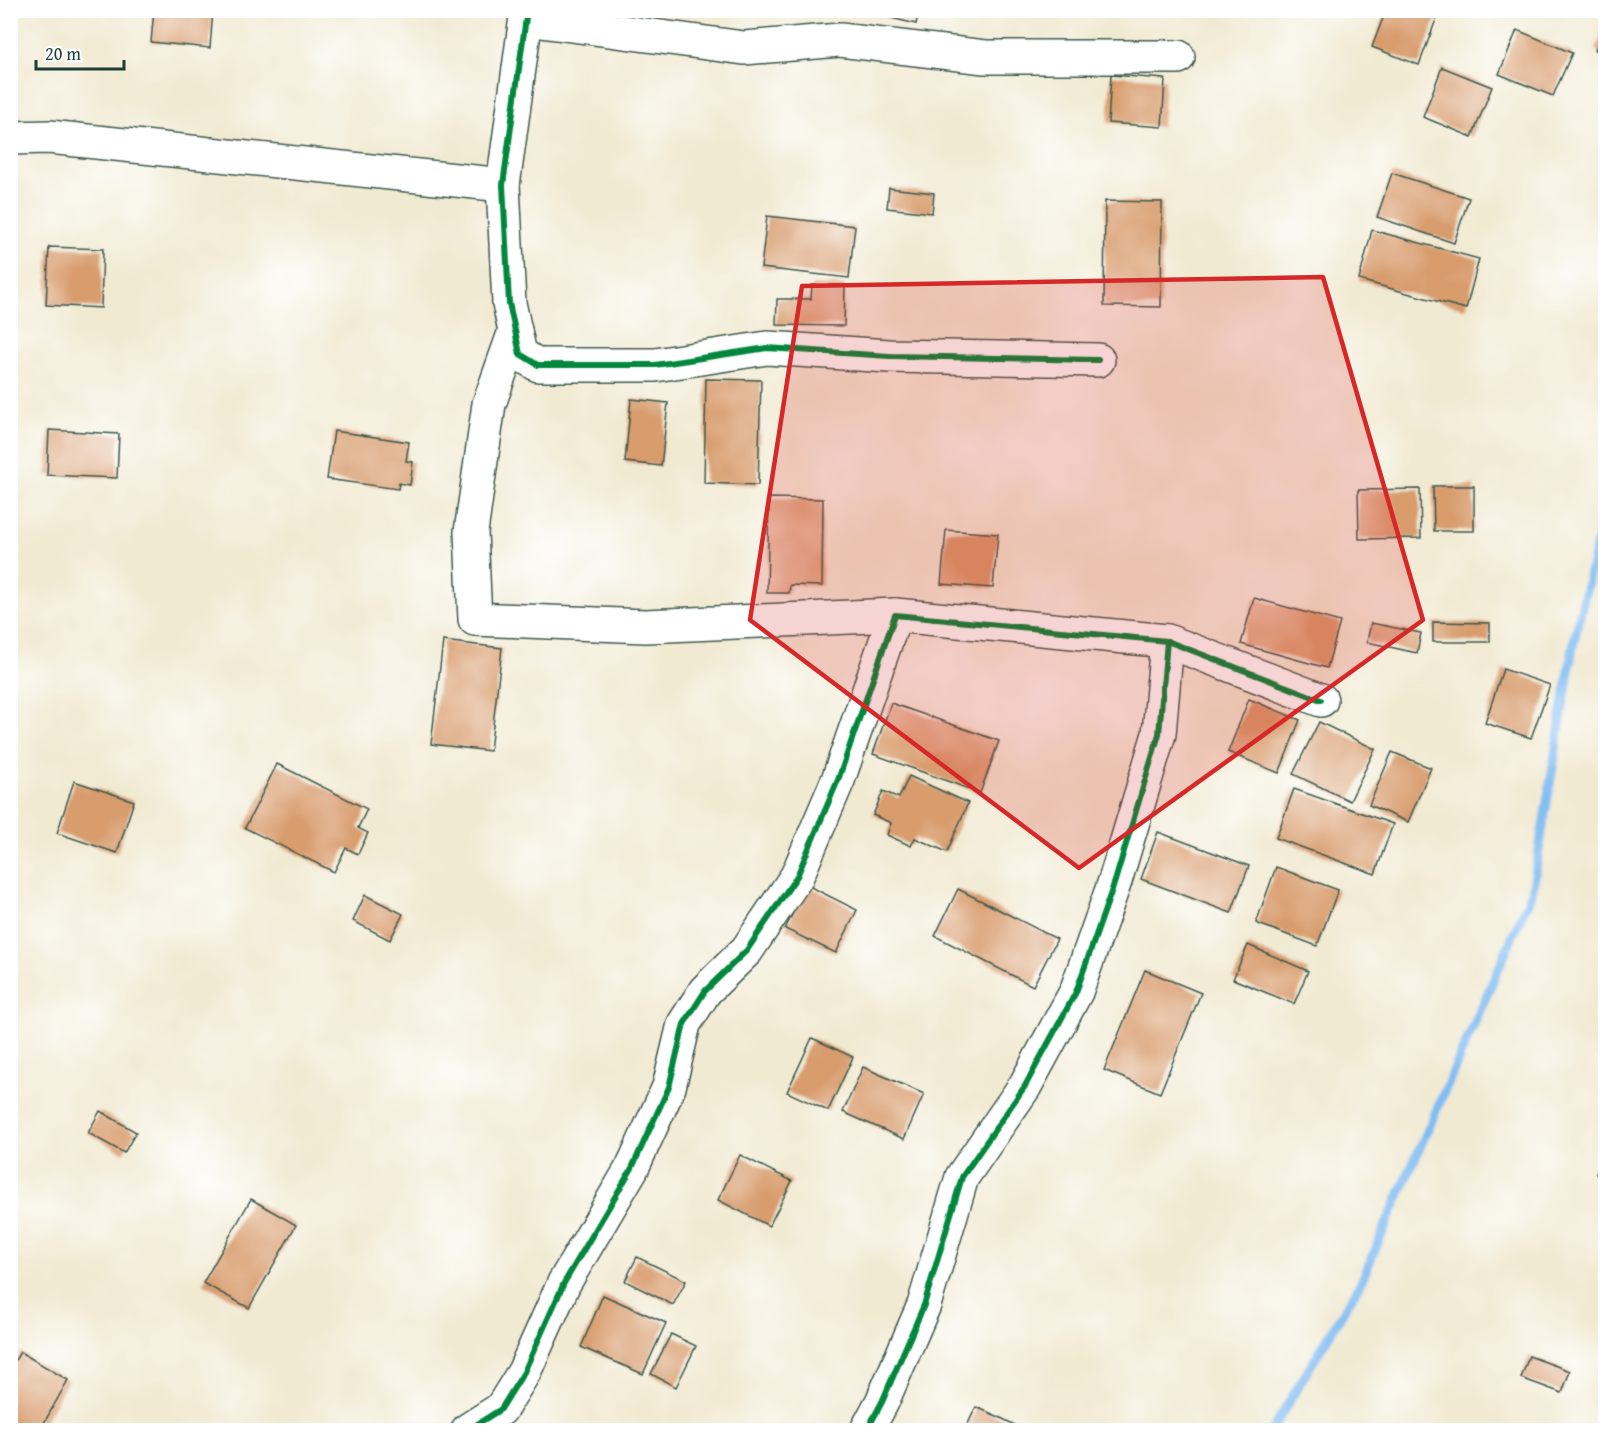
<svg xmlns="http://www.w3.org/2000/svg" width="1616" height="1441" font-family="'Gentium Book Plus',serif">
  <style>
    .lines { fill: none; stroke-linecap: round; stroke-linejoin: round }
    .stream { stroke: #80bcf2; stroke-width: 9 }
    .building { fill: #d89c6d }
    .minor-casing { stroke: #3e574c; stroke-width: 36 }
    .minor { stroke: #fff; stroke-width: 33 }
    .cycleway-casing { stroke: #fff; stroke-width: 10 }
    .cycleway { stroke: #00873e; stroke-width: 6 }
    .marked { fill: #d62828; fill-opacity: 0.2; stroke: #d62828; stroke-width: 4.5; stroke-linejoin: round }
  </style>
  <rect width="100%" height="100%" fill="#fff"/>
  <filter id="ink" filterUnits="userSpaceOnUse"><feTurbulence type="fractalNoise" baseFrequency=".0167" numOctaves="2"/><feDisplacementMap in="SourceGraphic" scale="12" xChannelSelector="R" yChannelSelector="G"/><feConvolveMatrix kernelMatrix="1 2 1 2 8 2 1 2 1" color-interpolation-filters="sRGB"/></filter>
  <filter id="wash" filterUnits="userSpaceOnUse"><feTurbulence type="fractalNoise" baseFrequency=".008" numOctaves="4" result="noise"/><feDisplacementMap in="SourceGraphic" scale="24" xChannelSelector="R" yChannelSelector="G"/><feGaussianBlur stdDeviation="1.35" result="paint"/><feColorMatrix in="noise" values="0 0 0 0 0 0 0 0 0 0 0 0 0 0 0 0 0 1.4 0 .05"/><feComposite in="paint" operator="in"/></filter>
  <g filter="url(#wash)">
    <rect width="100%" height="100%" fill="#f1ead3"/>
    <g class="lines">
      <polyline class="stream" points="1272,1430 1361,1282 1532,892 1574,641 1606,504"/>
    </g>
    <g id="blocks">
      <g class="building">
        <polygon points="154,10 213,10 210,48 151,42"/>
        <polygon points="814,10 833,10 832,14 813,12"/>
        <polygon points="858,10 919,10 916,24"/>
        <polygon points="1386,10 1419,10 1437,17 1419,65 1372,47"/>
        <polygon points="1606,26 1606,55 1595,50"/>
        <polygon points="1517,30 1572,53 1553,96 1499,74"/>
        <polygon points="1442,67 1492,87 1472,137 1423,117"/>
        <polygon points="1111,75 1165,79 1162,127 1108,123"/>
        <polygon points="1392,173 1469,198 1454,243 1377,217"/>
        <polygon points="889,188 934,193 932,213 887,208"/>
        <polygon points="1105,201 1162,202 1161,307 1104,306"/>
        <polygon points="767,216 855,226 849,278 761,268"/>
        <polygon points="1372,230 1479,259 1466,309 1359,280"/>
        <polygon points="49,247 103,249 101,308 46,305"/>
        <polygon points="812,285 845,285 844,326 776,325 777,299 811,299"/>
        <polygon points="706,379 761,380 758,485 704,483"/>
        <polygon points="631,399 668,403 661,466 625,462"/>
        <polygon points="49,430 119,434 117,478 47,475"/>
        <polygon points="334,431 409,442 406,461 413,462 410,485 399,483 398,489 327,479"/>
        <polygon points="1433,486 1474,486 1474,531 1434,531"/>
        <polygon points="1420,489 1421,538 1359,539 1358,490"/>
        <polygon points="769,498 823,499 822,586 790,585 789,593 767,593"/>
        <polygon points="946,530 998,534 993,588 941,584"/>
        <polygon points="1254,598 1340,622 1327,668 1241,644"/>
        <polygon points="1433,622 1490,623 1490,642 1433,642"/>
        <polygon points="1371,623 1421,633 1417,653 1367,642"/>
        <polygon points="443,641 502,648 490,751 431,744"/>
        <polygon points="1503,669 1550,685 1531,738 1485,723"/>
        <polygon points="1249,699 1300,720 1279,773 1228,752"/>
        <polygon points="891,703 999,741 980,793 873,754"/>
        <polygon points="1319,722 1375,749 1350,801 1293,774"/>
        <polygon points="1392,752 1431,768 1408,822 1369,805"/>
        <polygon points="277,764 367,809 358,828 368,833 358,854 346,848 334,872 245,828"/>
        <polygon points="909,776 968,803 947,852 915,838 911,846 887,835 891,823 873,815 883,791 899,798"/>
        <polygon points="74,781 134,801 117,853 57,833"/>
        <polygon points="1294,789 1393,824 1375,874 1276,838"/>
        <polygon points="1158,832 1249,866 1231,913 1141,879"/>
        <polygon points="1276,867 1338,890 1317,946 1256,923"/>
        <polygon points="807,885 857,910 836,953 785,929"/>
        <polygon points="958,889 1057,939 1033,986 935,936"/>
        <polygon points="365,895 403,914 390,940 353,921"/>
        <polygon points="1248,945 1308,971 1294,1004 1233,979"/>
        <polygon points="1145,970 1201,993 1160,1093 1104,1070"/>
        <polygon points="812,1038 853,1057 828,1111 787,1092"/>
        <polygon points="863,1067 924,1094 904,1139 843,1112"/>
        <polygon points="100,1111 136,1132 124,1153 88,1133"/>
        <polygon points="1605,1147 1606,1147 1606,1177 1596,1174"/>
        <polygon points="740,1155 792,1181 769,1226 718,1200"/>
        <polygon points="251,1199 296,1225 249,1308 203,1283"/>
        <polygon points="637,1257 686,1281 673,1305 625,1281"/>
        <polygon points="603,1295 666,1323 643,1374 581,1347"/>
        <polygon points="671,1334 696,1346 676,1387 651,1374"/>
        <polygon points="20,1352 68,1380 40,1430 10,1430 10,1369"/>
        <polygon points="1529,1356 1570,1371 1562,1393 1521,1378"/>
        <polygon points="976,1407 997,1416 1025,1430 965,1430"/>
        <polygon points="897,1425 908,1430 894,1430"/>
      </g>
    </g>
  </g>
  <g filter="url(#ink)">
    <use href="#blocks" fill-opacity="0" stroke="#3e574c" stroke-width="1.5"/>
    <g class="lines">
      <defs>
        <g id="minor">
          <polyline points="527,10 503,185 509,303 520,354 538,365 655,365 767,348 889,356 1098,360"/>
          <polyline points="526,19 744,48 840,40 985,57 1178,57"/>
          <polyline points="10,138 49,137 503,185"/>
          <polyline points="515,331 489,404 471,532 475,619 645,626 895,615"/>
          <polyline points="468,1430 501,1409 524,1372 564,1283 632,1168 669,1087 684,1024 705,991 747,950 797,876 838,780 895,615 1167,641 1321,700"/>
          <polyline points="867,1430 882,1402 924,1305 962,1177 1025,1086 1076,992 1115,881 1159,734 1167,641"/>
        </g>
      </defs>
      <use href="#minor" class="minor-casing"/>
      <use href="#minor" class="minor"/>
      <defs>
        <g id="cycleway">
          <polyline points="527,10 503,185 509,303 520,354 538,365 655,365 767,348 889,356 1098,360"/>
          <polyline points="468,1430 501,1409 524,1372 564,1283 632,1168 669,1087 684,1024 705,991 747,950 797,876 838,780 895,615 1167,641 1321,700"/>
          <polyline points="867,1430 882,1402 924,1305 962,1177 1025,1086 1076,992 1115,881 1159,734 1167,641"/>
        </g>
      </defs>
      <use href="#cycleway" class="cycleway-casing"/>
      <use href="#cycleway" class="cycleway"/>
    </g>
  </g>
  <path class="marked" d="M1323,277L1423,620L1079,868L750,620L802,286Z"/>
  <rect width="1616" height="1441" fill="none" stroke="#fff" stroke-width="36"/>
  <path d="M36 60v9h88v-9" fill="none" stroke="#1f3d34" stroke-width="3"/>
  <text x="45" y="60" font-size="18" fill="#1f3d34" stroke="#ffffff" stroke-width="4.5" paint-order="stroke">20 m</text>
</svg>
